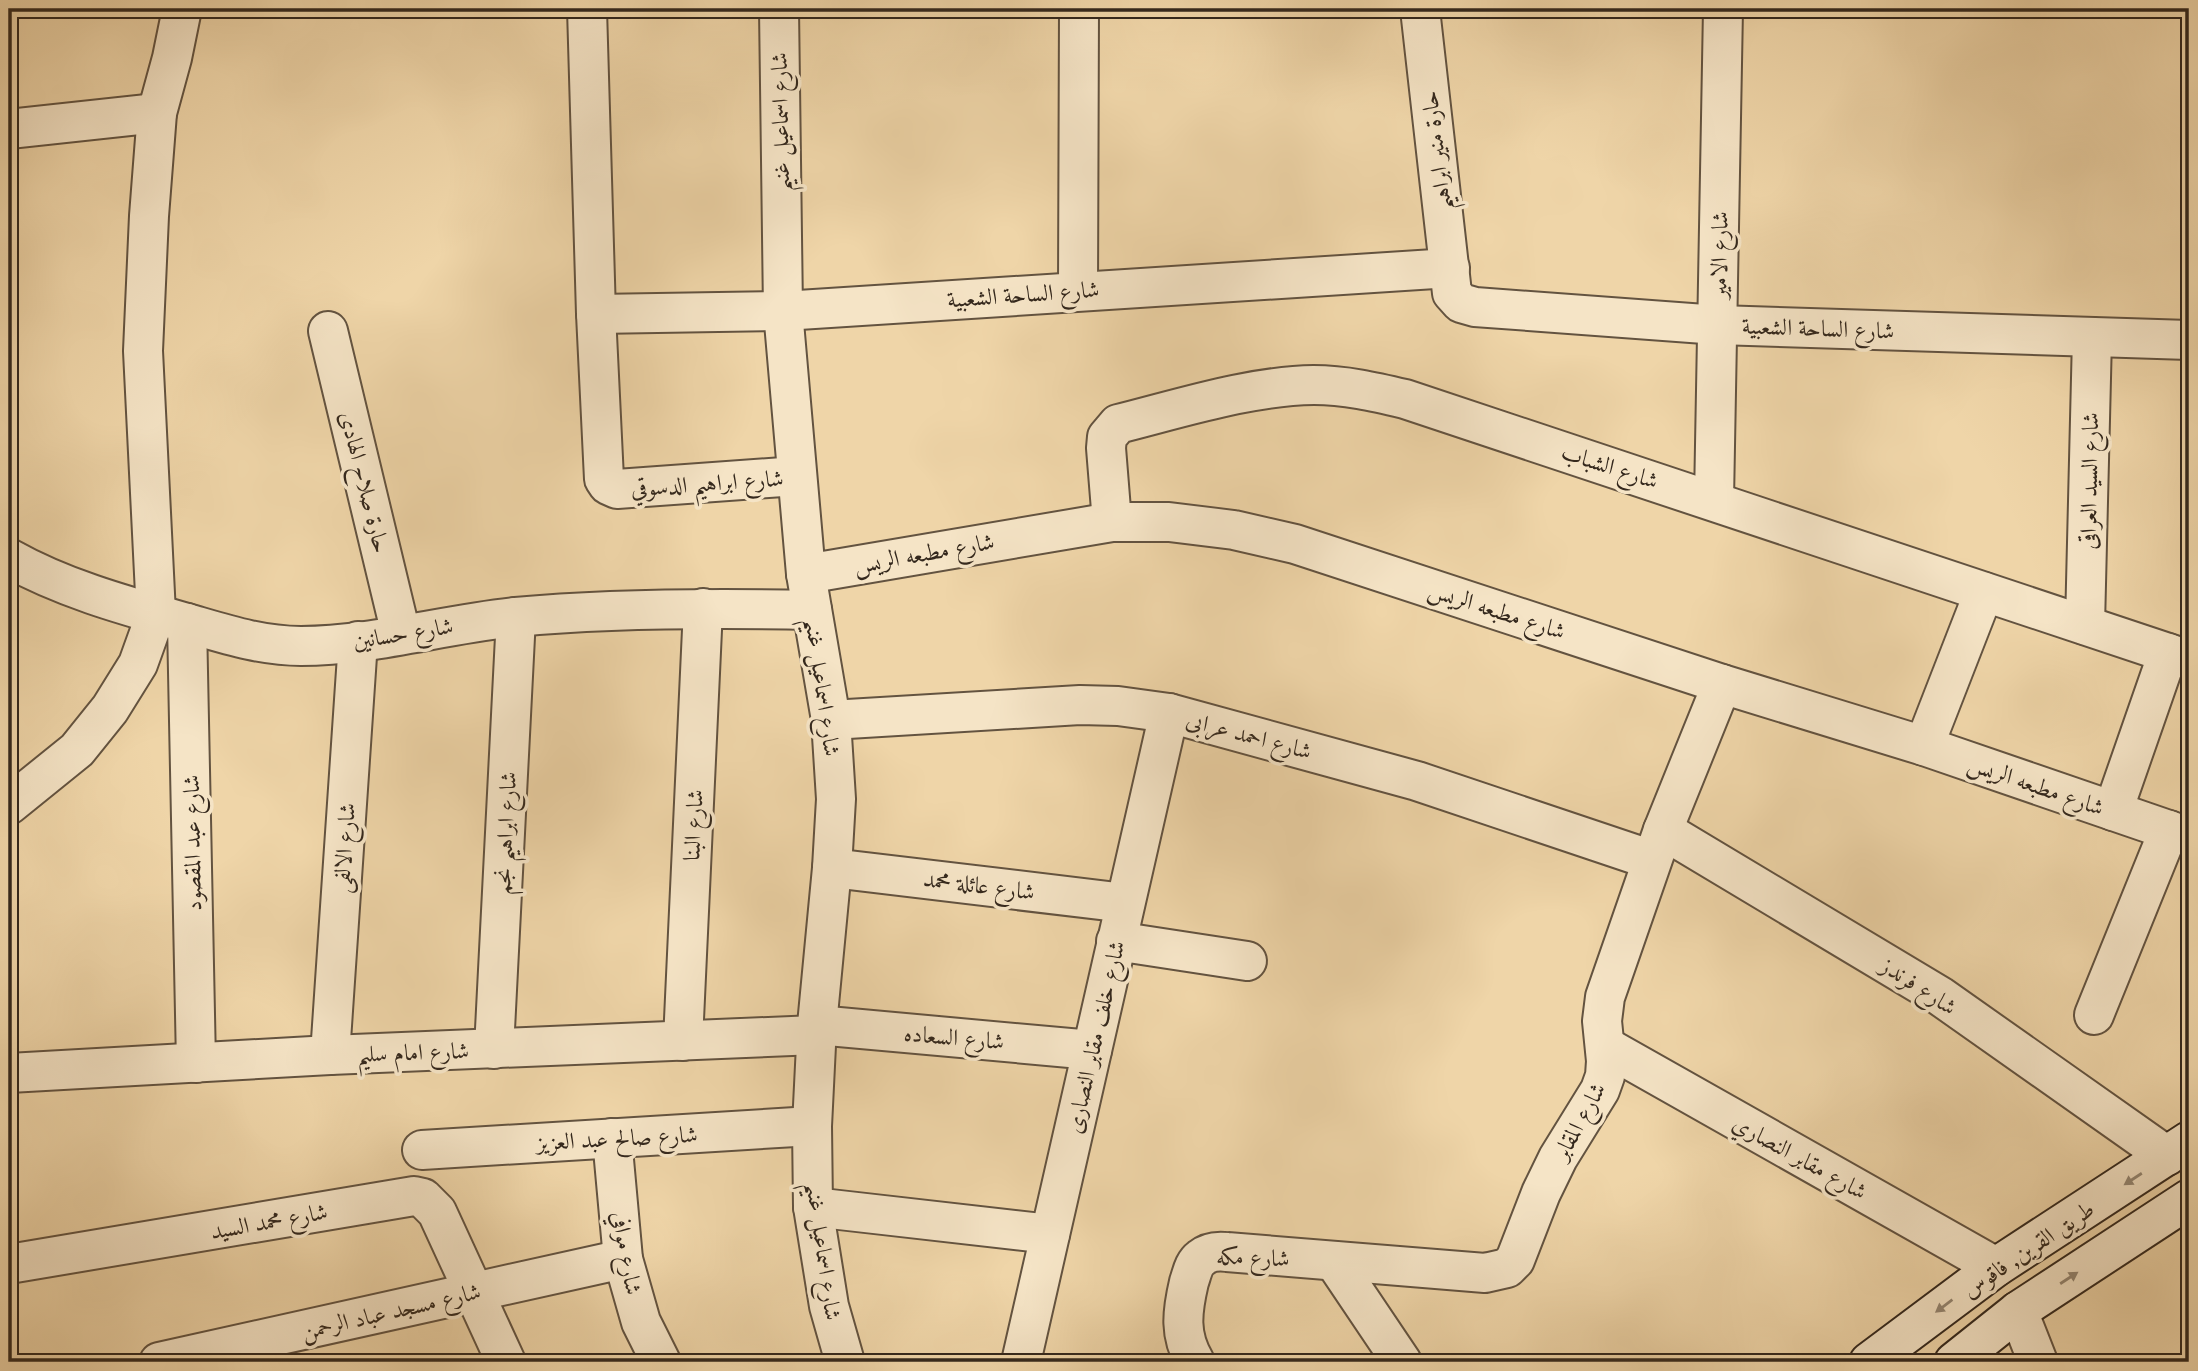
<svg xmlns="http://www.w3.org/2000/svg" width="2198" height="1371" font-family="'Libre Caslon Text',Amiri,serif">
  <style>
    .lines { fill: none; stroke-linecap: round; stroke-linejoin: round }
    .street-casing { stroke: #635340; stroke-width: 42 }
    .secondary-casing { stroke: #34281d; stroke-width: 42 }
    .street { stroke: #f5e4c6; stroke-width: 38 }
    .secondary { stroke: #f5e4c6; stroke-width: 38 }
    .oneway { fill: #948672 }
    .labels { text-anchor: middle; dominant-baseline: central; stroke-width: 7; stroke-linejoin: round; paint-order: stroke }
    .street-label { font-size: 23px; fill: #34281d; stroke: #f5e4c6 }
  </style>
  <rect width="100%" height="100%" fill="#efd5a8"/>
  <filter id="stains"><feTurbulence type="fractalNoise" baseFrequency=".00286" numOctaves="4"/><feColorMatrix values="0 0 0 0 .2 0 0 0 0 .09 0 0 0 0 .02 0 0 0 .5 -.17"/></filter>
  <radialGradient id="worn" r=".72"><stop offset=".6" stop-color="#630" stop-opacity="0"/><stop offset="1" stop-color="#630" stop-opacity=".3"/></radialGradient>
  <g class="lines">
    <defs>
      <g id="street">
        <polyline points="587,9 596,314 604,479 608,485 617,489 797,476"/>
        <polyline points="779,9 783,311 806,574 831,720 836,799 832,868 817,1025 812,1126 813,1207 829,1306 845,1362"/>
        <polyline points="1420,9 1452,293 1461,303 1475,307 1718,325 2189,340"/>
        <polyline points="9,129 157,113"/>
        <polyline points="1078,290 1079,9"/>
        <polyline points="596,314 783,311 1450,268"/>
        <polyline points="328,331 401,634"/>
        <polyline points="1714,500 1723,9"/>
        <path d="M1112,522L1106,448L1107,437L1118,424C1182,408 1249,386 1314,385C1345,385 1375,392 1405,399L2189,660"/>
        <path d="M9,558C64,589 127,606 187,623C225,634 261,646 301,646C373,646 444,624 516,617C613,608 714,608 812,610"/>
        <polyline points="806,574 1112,522 1169,522 1234,530 1295,544 1722,684 1924,746 2189,837"/>
        <polyline points="187,623 196,1063"/>
        <polyline points="2085,625 2092,337"/>
        <polyline points="831,720 1080,705 1118,706 1169,713 1417,781 1652,860"/>
        <polyline points="1924,746 1984,592"/>
        <polyline points="9,805 77,750 110,709 138,664 156,614 143,351 149,216 157,113 172,58 182,9"/>
        <polyline points="2113,811 2168,653"/>
        <polyline points="1663,830 1940,996 2167,1156"/>
        <polyline points="832,868 1125,903"/>
        <polyline points="1116,941 1247,961"/>
        <polyline points="2094,1015 2169,830"/>
        <polyline points="817,1025 1092,1050"/>
        <polyline points="683,1041 703,608"/>
        <polyline points="1605,1046 1996,1267"/>
        <polyline points="494,1049 516,617"/>
        <polyline points="330,1055 358,641"/>
        <polyline points="9,1073 330,1055 816,1035"/>
        <polyline points="612,1138 623,1259 641,1322 661,1362"/>
        <polyline points="422,1150 812,1126"/>
        <polyline points="813,1207 1050,1234"/>
        <polyline points="1334,1261 1402,1362"/>
        <polyline points="9,1264 414,1196 423,1198 437,1212 506,1362"/>
        <polyline points="2018,1311 2038,1362"/>
        <polyline points="159,1362 623,1259"/>
        <polyline points="1021,1362 1169,713"/>
        <path d="M1195,1362C1179,1335 1182,1312 1189,1282C1192,1274 1193,1264 1201,1258C1208,1252 1218,1251 1227,1252L1485,1273L1507,1268L1515,1260L1541,1193L1558,1158L1600,1090L1605,1076L1606,1061L1602,1021L1605,997L1663,830L1722,684"/>
      </g>
      <g id="secondary">
        <polyline points="1869,1362 1996,1267 2189,1141"/>
        <polyline points="1954,1362 2018,1311 2189,1199"/>
      </g>
    </defs>
    <use href="#street" class="street-casing"/>
    <use href="#secondary" class="secondary-casing"/>
    <use href="#street" class="street"/>
    <use href="#secondary" class="secondary"/>
  </g>
  <defs><path id="oneway-solid" d="M-6-.8H1V-3.2L6.5 0L1 3.2V.8H-6Z" transform="scale(1.75)"/></defs>
  <g class="oneway">
    <use href="#oneway-solid" transform="translate(2133 1179) rotate(147)"/>
    <use href="#oneway-solid" transform="translate(2069 1278) rotate(-33)"/>
    <use href="#oneway-solid" transform="translate(1944 1306) rotate(143)"/>
  </g>
  <g class="labels">
    <g class="street-label">
      <text transform="translate(780 122) rotate(-91)">شارع اسماعيل غنيم</text>
      <text transform="translate(1436 151) rotate(-97)">حارة منير ابراهيم</text>
      <text transform="translate(1719 255) rotate(-89)">شارع الامير</text>
      <text transform="translate(1023 294) rotate(-4)">شارع الساحة الشعبية</text>
      <text transform="translate(1818 328) rotate(2)">شارع الساحة الشعبية</text>
      <text transform="translate(1610 466) rotate(18)">شارع الشباب</text>
      <text transform="translate(2089 481) rotate(-89)">شارع السيد العراقى</text>
      <text transform="translate(365 482) rotate(76)">حارة صلاح الهادى</text>
      <text transform="translate(707 483) rotate(-4)">شارع ابراهيم الدسوقي</text>
      <text transform="translate(924 553) rotate(-10)">شارع مطبعه الريس</text>
      <text transform="translate(1497 610) rotate(18)">شارع مطبعه الريس</text>
      <text transform="translate(403 633) rotate(-9)">شارع حسانين</text>
      <text transform="translate(823 687) rotate(82)">شارع اسماعيل غنيم</text>
      <text transform="translate(1249 735) rotate(15)">شارع احمد عرابى</text>
      <text transform="translate(2036 785) rotate(19)">شارع مطبعه الريس</text>
      <text transform="translate(693 825) rotate(-87)">شارع البنا</text>
      <text transform="translate(505 833) rotate(-87)">شارع ابراهيم نجم</text>
      <text transform="translate(192 843) rotate(-91)">شارع عبد المقصود</text>
      <text transform="translate(344 848) rotate(-86)">شارع الالفى</text>
      <text transform="translate(979 885) rotate(7)">شارع عائلة محمد</text>
      <text transform="translate(1919 986) rotate(33)">شارع فرندز</text>
      <text transform="translate(954 1037) rotate(5)">شارع السعاده</text>
      <text transform="translate(1095 1037) rotate(-77)">شارع خلف مقابر النصارى</text>
      <text transform="translate(413 1052) rotate(-2)">شارع امام سليم</text>
      <text transform="translate(1579 1121) rotate(-61)">شارع المقابر</text>
      <text transform="translate(617 1138) rotate(-3)">شارع صالح عبد العزيز</text>
      <text transform="translate(1800 1157) rotate(29)">شارع مقابر النصاري</text>
      <text transform="translate(269 1221) rotate(-10)">شارع محمد السيد</text>
      <text transform="translate(2028 1249) rotate(-34)">طريق القرين, فاقوس</text>
      <text transform="translate(824 1251) rotate(82)">شارع اسماعيل غنيم</text>
      <text transform="translate(627 1253) rotate(80)">شارع موافي</text>
      <text transform="translate(1253 1257) rotate(2)">شارع مكه</text>
      <text transform="translate(391 1311) rotate(-13)">شارع مسجد عباد الرحمن</text>
    </g>
  </g>
  <rect width="2198" height="1371" fill="none" stroke="#efd5a8" stroke-width="35"/>
  <rect x="10" y="10" width="2177" height="1350" fill="none" stroke="#34281d" stroke-width="3.5"/>
  <rect x="18" y="18" width="2163" height="1336" fill="none" stroke="#34281d" stroke-width="2"/>
  <rect width="100%" height="100%" filter="url(#stains)"/>
  <rect width="100%" height="100%" fill="url(#worn)"/>
</svg>
